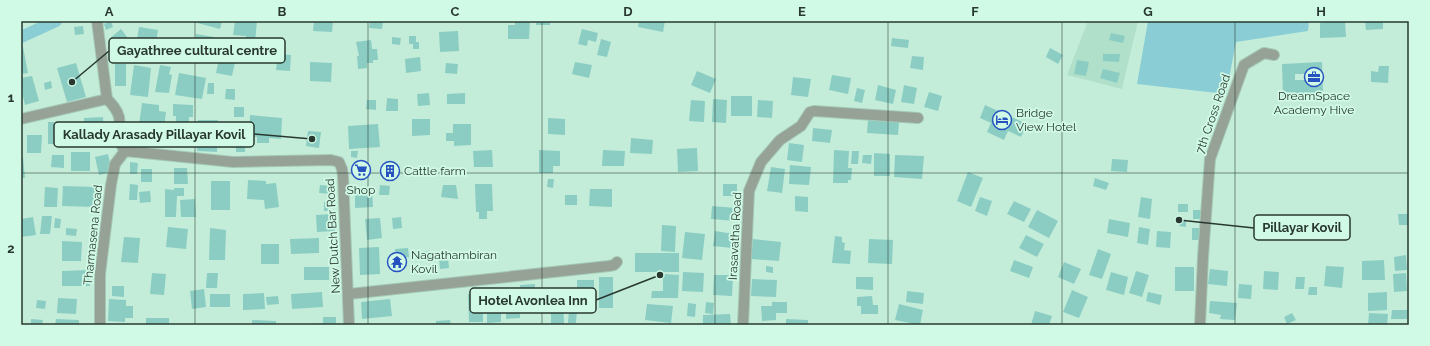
<svg xmlns="http://www.w3.org/2000/svg" width="1430" height="346" font-family="Raleway,sans-serif">
  <style>
    .built { fill: #b0e0ca }
    .water { fill: #8acdd4 }
    .lines { fill: none; stroke-linecap: round; stroke-linejoin: round }
    .canal { stroke: #8acdd4; stroke-width: 12 }
    .building { fill: #8bcdc3; fill-rule: evenodd }
    .minor-casing { stroke: #a5c9b7; stroke-width: 12 }
    .minor { stroke: #96a295; stroke-width: 10 }
    .grid { fill: none; stroke: #283830; stroke-width: 1; stroke-opacity: 0.55 }
    .labels { text-anchor: middle; dominant-baseline: central; stroke-width: 3.5; stroke-linejoin: round; paint-order: stroke }
    .poi-label { font-size: 12px; fill: #283830; stroke: #d1fae6; text-anchor: start }
    .street-label { font-size: 12px; fill: #283830; stroke: #d1fae6 }
    .leader { fill: none; stroke: #283830; stroke-width: 1.5 }
    .callout-dot { fill: #283830; stroke: #d1fae6; stroke-width: 1.5 }
    .callout { fill: #d1fae6; stroke: #283830; stroke-width: 1.5 }
    .callout-label { font-size: 13px; text-anchor: middle; font-weight: bold; fill: #283830 }
    .neatline { fill: none; stroke: #283830; stroke-width: 1.5 }
    .grid-label { font-size: 13px; text-anchor: middle; font-weight: bold; fill: #283830 }
  </style>
  <rect width="100%" height="100%" fill="#c4edd9"/>
  <polygon class="built" points="1088,21 1138,21 1122,89 1067,75"/>
  <polygon class="water" points="1148,21 1309,21 1308,31 1236,42 1226,94 1137,84"/>
  <g class="lines">
    <polyline class="canal" points="21,37 56,21"/>
  </g>
  <g class="building">
    <polygon points="111,21 113,27 106,30 104,24"/>
    <polygon points="190,21 222,21 220,29"/>
    <polygon points="235,21 257,21 255,42 246,41 246,36 233,35"/>
    <polygon points="314,21 333,21 332,32 313,31"/>
    <polygon points="370,21 383,21 382,29 369,28"/>
    <polygon points="515,21 530,21 529,39 508,39 508,25 515,25"/>
    <rect x="536" y="21" width="14" height="4"/>
    <polygon points="639,21 665,21 663,32 638,27"/>
    <polygon points="1332,21 1345,21 1346,37 1320,38 1320,23"/>
    <polygon points="1365,21 1383,21 1383,29 1366,30"/>
    <polygon points="83,26 84,34 75,35 74,27"/>
    <polygon points="139,27 158,30 154,55 135,52"/>
    <polygon points="121,29 130,41 118,50 109,39"/>
    <polygon points="582,29 598,33 596,42 588,40 587,46 578,44"/>
    <polygon points="458,31 459,51 440,52 439,32"/>
    <polygon points="1111,33 1125,36 1123,43 1109,40"/>
    <polygon points="196,34 214,37 211,57 193,55"/>
    <polygon points="409,36 416,36 416,42 419,42 419,49 413,49 413,44 409,44"/>
    <polygon points="392,37 401,38 400,45 392,44"/>
    <polygon points="892,38 909,40 908,48 891,46"/>
    <polygon points="601,39 611,42 607,57 597,55"/>
    <polygon points="371,40 372,49 377,49 378,60 373,60 373,63 367,63 367,68 358,69 357,56 359,56 356,42"/>
    <polygon points="21,47 23,47 28,73 21,74"/>
    <polygon points="1050,48 1063,55 1058,64 1046,57"/>
    <polygon points="278,54 291,55 290,71 276,70"/>
    <polygon points="1103,54 1120,54 1119,62 1103,61"/>
    <polygon points="220,55 236,58 232,76 216,73"/>
    <polygon points="912,56 924,57 923,70 910,68"/>
    <polygon points="420,57 421,71 406,73 405,59"/>
    <polygon points="1077,60 1089,62 1086,76 1074,74"/>
    <polygon points="310,62 332,63 331,82 310,81"/>
    <polygon points="575,62 592,65 589,78 572,74"/>
    <path d="M1322,62L1323,93L1283,96L1282,64ZM1295,74H1306V80H1295Z"/>
    <polygon points="76,63 86,97 67,102 57,68"/>
    <polygon points="446,63 458,64 457,74 445,73"/>
    <rect x="115" y="64" width="11" height="22"/>
    <polygon points="134,65 151,68 148,97 130,95"/>
    <polygon points="160,65 171,67 169,74 172,75 169,93 155,92"/>
    <polygon points="1379,66 1389,66 1388,83 1371,82 1371,71 1378,72"/>
    <polygon points="1103,69 1120,73 1117,83 1100,78"/>
    <polygon points="697,71 716,79 710,93 691,85"/>
    <polygon points="179,73 206,78 202,99 175,95"/>
    <polygon points="832,75 851,78 848,94 829,90"/>
    <polygon points="32,76 39,101 25,105 21,89 21,78"/>
    <polygon points="793,77 811,79 808,97 791,95"/>
    <polygon points="51,81 52,88 45,90 44,83"/>
    <polygon points="208,83 214,83 214,94 207,94"/>
    <polygon points="878,85 896,90 893,104 875,100"/>
    <polygon points="904,85 917,88 914,104 901,102"/>
    <polygon points="857,88 865,90 862,103 854,101"/>
    <polygon points="226,89 235,89 235,100 225,99"/>
    <polygon points="929,92 942,96 938,111 924,107"/>
    <polygon points="429,93 430,105 418,106 417,94"/>
    <polygon points="465,93 465,104 447,104 447,94"/>
    <rect x="731" y="96" width="21" height="20"/>
    <polygon points="387,98 398,99 398,111 386,111"/>
    <polygon points="713,99 727,100 726,123 712,122"/>
    <polygon points="367,100 376,100 376,110 366,109"/>
    <polygon points="691,100 705,101 704,122 689,121"/>
    <polygon points="758,100 773,101 772,118 757,117"/>
    <polygon points="142,103 159,105 159,111 166,112 163,136 138,132"/>
    <polygon points="173,104 193,105 193,117 189,117 188,142 175,141 176,116 173,116"/>
    <polygon points="985,105 1027,124 1021,137 1008,131 1004,140 987,132 991,123 980,118"/>
    <rect x="234" y="107" width="10" height="10"/>
    <polygon points="250,115 282,118 281,139 269,138 269,143 257,143 257,137 249,136"/>
    <polygon points="103,117 104,138 85,139 84,118"/>
    <polygon points="548,118 565,119 565,135 548,134"/>
    <polygon points="412,119 430,119 430,135 412,136"/>
    <polygon points="198,120 218,120 217,152 197,151"/>
    <polygon points="868,120 899,122 898,135 867,133"/>
    <rect x="48" y="122" width="10" height="22"/>
    <polygon points="378,124 380,147 349,149 348,126"/>
    <polygon points="453,124 471,124 471,145 454,146 454,141 446,141 446,133 453,133"/>
    <polygon points="813,128 832,130 830,143 812,141"/>
    <polygon points="308,131 321,132 319,148 306,146"/>
    <polygon points="27,135 42,135 41,153 27,153"/>
    <polygon points="82,137 84,145 78,147 76,138"/>
    <polygon points="631,138 653,140 652,154 630,153"/>
    <rect x="236" y="143" width="9" height="9"/>
    <polygon points="789,143 804,145 802,162 787,160"/>
    <polygon points="697,148 698,171 678,172 677,149"/>
    <polygon points="492,150 493,167 474,167 473,151"/>
    <polygon points="539,150 560,151 560,166 553,166 553,173 539,173"/>
    <polygon points="603,150 625,151 624,166 602,166"/>
    <polygon points="834,150 849,151 848,168 852,168 851,180 848,180 848,183 833,183"/>
    <polygon points="351,151 358,151 357,158 351,157"/>
    <polygon points="852,151 859,151 858,164 851,164"/>
    <rect x="71" y="152" width="19" height="19"/>
    <polygon points="874,153 890,154 890,176 874,176"/>
    <polygon points="108,154 112,172 99,175 95,157"/>
    <polygon points="52,155 64,155 64,168 51,167"/>
    <polygon points="863,155 872,155 871,164 862,163"/>
    <polygon points="895,155 924,156 922,179 894,177"/>
    <polygon points="21,157 23,157 25,178 21,178"/>
    <polygon points="1112,159 1128,160 1127,172 1111,171"/>
    <polygon points="355,161 367,161 367,178 355,179"/>
    <polygon points="130,162 138,163 137,174 130,174"/>
    <polygon points="790,165 811,167 809,185 789,184"/>
    <polygon points="384,166 396,167 395,176 383,175"/>
    <polygon points="771,167 785,169 782,193 767,191"/>
    <polygon points="174,168 187,168 188,184 174,184"/>
    <rect x="141" y="169" width="11" height="13"/>
    <polygon points="968,172 983,178 971,207 957,201"/>
    <polygon points="1095,178 1109,183 1106,190 1093,186"/>
    <polygon points="548,179 554,179 553,188 547,187"/>
    <polygon points="248,180 266,181 266,184 276,183 279,207 265,209 264,200 247,199"/>
    <rect x="211" y="181" width="19" height="29"/>
    <polygon points="130,184 138,185 137,200 129,200"/>
    <polygon points="475,184 492,184 493,211 487,211 487,219 479,219 479,212 476,212"/>
    <rect x="723" y="184" width="14" height="12"/>
    <polygon points="320,185 331,186 331,194 319,193"/>
    <polygon points="380,185 390,186 389,195 379,195"/>
    <polygon points="443,185 456,185 458,199 441,197"/>
    <polygon points="63,186 96,187 95,207 62,206"/>
    <polygon points="45,187 58,188 57,207 44,207"/>
    <polygon points="174,188 184,188 184,196 177,196 176,217 165,217 165,189 174,190"/>
    <polygon points="372,189 373,207 355,208 355,190"/>
    <polygon points="590,189 612,189 612,207 589,206"/>
    <polygon points="150,191 151,202 140,203 139,192"/>
    <rect x="565" y="195" width="12" height="10"/>
    <polygon points="795,196 808,197 808,212 795,211"/>
    <polygon points="980,197 992,201 987,216 975,211"/>
    <polygon points="1141,197 1152,199 1150,219 1138,217"/>
    <polygon points="195,199 196,217 181,217 180,200"/>
    <polygon points="1014,201 1031,209 1024,222 1007,214"/>
    <polygon points="324,202 329,202 328,211 324,211"/>
    <rect x="1178" y="204" width="10" height="8"/>
    <polygon points="712,206 736,208 735,221 711,219"/>
    <polygon points="1037,210 1058,221 1049,238 1028,227"/>
    <rect x="1193" y="210" width="9" height="9"/>
    <polygon points="334,214 335,231 317,232 316,215"/>
    <polygon points="1398,214 1409,214 1409,225 1399,225"/>
    <polygon points="42,216 52,216 50,234 40,234"/>
    <polygon points="33,217 36,235 21,237 21,219"/>
    <polygon points="401,217 402,228 393,229 392,218"/>
    <polygon points="55,218 61,219 60,228 54,228"/>
    <polygon points="380,218 382,238 367,240 365,219"/>
    <polygon points="1109,219 1130,223 1128,237 1107,233"/>
    <polygon points="1180,219 1186,220 1186,227 1179,226"/>
    <polygon points="662,225 676,226 675,252 661,251"/>
    <polygon points="168,227 188,229 186,249 166,247"/>
    <polygon points="1139,227 1150,229 1148,245 1137,243"/>
    <polygon points="66,228 77,229 76,236 66,235"/>
    <polygon points="210,228 226,230 225,260 209,260"/>
    <rect x="1192" y="228" width="8" height="12"/>
    <polygon points="715,231 734,234 732,248 713,246"/>
    <polygon points="1157,231 1171,232 1170,248 1156,247"/>
    <polygon points="685,232 705,234 702,260 682,258"/>
    <polygon points="1026,235 1044,244 1037,257 1019,248"/>
    <polygon points="835,236 842,237 842,242 845,243 844,250 851,251 850,264 832,263"/>
    <polygon points="124,237 140,238 138,263 121,262"/>
    <polygon points="319,238 319,253 291,254 290,239"/>
    <polygon points="753,239 781,242 779,261 751,259"/>
    <polygon points="869,239 893,240 892,264 868,263"/>
    <polygon points="62,241 82,242 81,261 62,261"/>
    <rect x="261" y="244" width="18" height="20"/>
    <polygon points="379,247 380,274 360,275 359,248"/>
    <polygon points="408,248 409,257 396,259 395,249"/>
    <polygon points="1098,249 1111,254 1102,279 1089,275"/>
    <polygon points="422,251 432,252 431,260 421,258"/>
    <rect x="635" y="253" width="44" height="19"/>
    <polygon points="1406,255 1407,270 1395,271 1394,257"/>
    <polygon points="439,258 448,258 449,268 440,269"/>
    <polygon points="1014,260 1033,267 1029,278 1010,271"/>
    <polygon points="1384,260 1385,280 1362,280 1362,261"/>
    <polygon points="1064,262 1081,269 1074,284 1058,277"/>
    <polygon points="766,266 773,267 773,273 766,272"/>
    <polygon points="1326,266 1344,267 1342,288 1324,286"/>
    <rect x="304" y="267" width="25" height="13"/>
    <rect x="1175" y="267" width="19" height="24"/>
    <polygon points="1210,269 1228,271 1227,286 1208,284"/>
    <polygon points="90,270 90,286 62,286 62,271"/>
    <polygon points="1136,271 1149,275 1142,297 1129,293"/>
    <polygon points="1264,271 1279,272 1278,290 1263,289"/>
    <polygon points="683,272 704,273 703,292 682,291"/>
    <polygon points="1111,272 1128,277 1124,295 1106,290"/>
    <polygon points="152,273 166,274 164,295 150,294"/>
    <polygon points="207,273 218,273 217,288 206,288"/>
    <polygon points="1406,273 1407,291 1394,292 1393,274"/>
    <polygon points="663,274 679,275 678,298 651,298 652,291 663,291"/>
    <polygon points="714,275 733,275 732,296 713,295"/>
    <rect x="599" y="277" width="14" height="31"/>
    <polygon points="856,277 873,277 873,290 856,289"/>
    <polygon points="1296,277 1305,277 1304,289 1295,289"/>
    <polygon points="752,279 777,280 776,297 751,296"/>
    <rect x="577" y="280" width="17" height="16"/>
    <polygon points="535,284 535,300 520,300 520,285"/>
    <polygon points="1239,284 1252,285 1251,299 1238,298"/>
    <polygon points="112,286 124,286 124,297 112,296"/>
    <polygon points="1309,287 1317,287 1317,295 1308,295"/>
    <polygon points="204,289 206,307 192,309 190,291"/>
    <polygon points="1072,290 1088,297 1079,318 1063,312"/>
    <polygon points="563,291 564,324 551,324 551,304 543,305 543,295 550,295 550,292"/>
    <polygon points="907,291 924,293 923,304 906,302"/>
    <polygon points="322,292 323,307 292,309 291,294"/>
    <polygon points="1148,292 1162,295 1160,305 1146,301"/>
    <polygon points="1387,292 1387,310 1368,311 1368,293"/>
    <polygon points="264,293 265,309 243,310 243,294"/>
    <rect x="210" y="294" width="20" height="13"/>
    <polygon points="468,294 483,294 483,322 469,322"/>
    <polygon points="278,296 279,304 267,305 266,297"/>
    <polygon points="872,296 873,305 878,305 878,314 861,314 861,306 857,306 857,297"/>
    <polygon points="58,298 77,299 76,314 57,313"/>
    <polygon points="109,299 126,300 126,306 133,306 133,318 125,318 125,322 108,321"/>
    <polygon points="390,299 392,316 362,319 361,302"/>
    <polygon points="37,300 46,301 45,309 36,308"/>
    <polygon points="487,300 501,300 501,322 487,323"/>
    <polygon points="1210,301 1237,303 1235,320 1220,319 1221,315 1209,313"/>
    <polygon points="706,302 714,303 713,314 705,313"/>
    <polygon points="772,302 787,302 787,313 776,313 776,320 762,321 761,306 772,306"/>
    <polygon points="688,303 696,304 695,317 687,316"/>
    <polygon points="647,304 673,306 671,323 645,320"/>
    <polygon points="899,304 923,310 920,325 895,320"/>
    <polygon points="506,306 520,306 520,318 506,319"/>
    <polygon points="569,309 577,310 576,323 568,323"/>
    <polygon points="1392,310 1408,310 1407,319 1391,319"/>
    <polygon points="1035,311 1052,316 1049,325 1031,325"/>
    <polygon points="1292,313 1296,320 1287,324 1284,317"/>
    <polygon points="1369,313 1388,314 1387,325 1368,325"/>
    <polygon points="730,314 731,325 703,325 703,315"/>
    <polygon points="323,317 336,317 336,324 340,323 340,325 310,325 310,324 323,323"/>
    <rect x="146" y="318" width="23" height="7"/>
    <polygon points="31,319 43,320 42,325 31,325"/>
    <polygon points="56,319 79,320 79,325 55,325"/>
    <polygon points="786,319 808,320 808,325 786,325"/>
    <polygon points="252,320 276,321 276,325 252,325"/>
    <polygon points="450,320 451,325 436,325 436,321"/>
  </g>
  <g class="lines">
    <defs>
      <g id="minor">
        <path d="M97,21L107,99C112,104 117,109 119,117C121,128 117,142 125,151L233,162L331,160L339,162L342,169L343,176L349,325"/>
        <polyline points="21,119 107,99"/>
        <polyline points="349,294 609,266 614,265 617,262"/>
        <polyline points="100,325 100,274 111,185 115,164 125,151"/>
        <polyline points="743,325 749,191 761,162 780,140 801,126 810,112 814,111 918,118"/>
        <polyline points="1200,325 1203,257 1210,159 1244,65 1264,53 1274,55"/>
      </g>
    </defs>
    <use href="#minor" class="minor-casing"/>
    <use href="#minor" class="minor"/>
  </g>
  <path class="grid" d="M195,21V325M368,21V325M542,21V325M715,21V325M888,21V325M1062,21V325M1235,21V325M21,173H1409"/>
  <defs>
    <symbol id="office-ring" viewBox="-11 -11 22 22"><circle r="9.5" fill="#d1fae6" stroke="#2753c1" stroke-width="1.5"/><path d="M-6-3h4V-5.5h4V-3h4V5H-6ZM-1-4.5V-3h2v-1.5ZM-6 0V1H6V0Z" fill="#2753c1"/></symbol>
    <symbol id="hotel-ring" viewBox="-11 -11 22 22"><circle r="9.5" fill="#d1fae6" stroke="#2753c1" stroke-width="1.5"/><path d="M-6-4.5h1.5V1H6V5H4.5V3h-9V5H-6ZM-4 0a1.8 1.8 0 1 1 3.6 0ZM.5 0V-2.5h3Q6-2.5 6 0Z" fill="#2753c1"/></symbol>
    <symbol id="supermarket-ring" viewBox="-11 -11 22 22"><circle r="9.5" fill="#d1fae6" stroke="#2753c1" stroke-width="1.5"/><path d="M-6-5.5h2.5l.6 2H6L4.5 2H-2.5L-4.4-4H-6ZM-1.5 3.2a1.3 1.3 0 1 0 .1 0ZM3 3.2a1.3 1.3 0 1 0 .1 0Z" fill="#2753c1"/></symbol>
    <symbol id="building-ring" viewBox="-11 -11 22 22"><circle r="9.5" fill="#d1fae6" stroke="#2753c1" stroke-width="1.5"/><path d="M-4-6H4V6H1V3H-1V6H-4ZM-2.5-4.3h1.7v1.8h-1.7ZM.8-4.3h1.7v1.8H.8ZM-2.5-1h1.7V.8h-1.7ZM.8-1h1.7V.8H.8Z" fill="#2753c1"/></symbol>
    <symbol id="temple-ring" viewBox="-11 -11 22 22"><circle r="9.5" fill="#d1fae6" stroke="#2753c1" stroke-width="1.5"/><path d="M0-6L5-2H3V0L6.5 2.5H4V6H1.5V3h-3V6H-4V2.5H-6.5L-3 0V-2H-5Z" fill="#2753c1"/></symbol>
  </defs>
  <g fill-rule="evenodd">
    <use href="#office-ring" x="1303" y="66" width="22" height="22"/>
    <use href="#hotel-ring" x="991" y="109" width="22" height="22"/>
    <use href="#supermarket-ring" x="350" y="159" width="22" height="22"/>
    <use href="#building-ring" x="379" y="160" width="22" height="22"/>
    <use href="#temple-ring" x="386" y="251" width="22" height="22"/>
  </g>
  <g class="labels">
    <g class="poi-label">
      <text x="1314" y="96" text-anchor="middle">DreamSpace<tspan x="1314" dy="14">Academy Hive</tspan></text>
      <text x="1016" y="113">Bridge<tspan x="1016" dy="14">View Hotel</tspan></text>
      <text x="404" y="171">Cattle farm</text>
      <text x="361" y="190" text-anchor="middle">Shop</text>
      <text x="411" y="255">Nagathambiran<tspan x="411" dy="14">Kovil</tspan></text>
    </g>
    <g class="street-label">
      <text transform="translate(1213 114) rotate(-71)">7th Cross Road</text>
      <text transform="translate(93 235) rotate(-84)">Tharmasena Road</text>
      <text transform="translate(333 236) rotate(-93)">New Dutch Bar Road</text>
      <text transform="translate(735 236) rotate(-87)">Irasavatha Road</text>
    </g>
  </g>
  <path class="leader" d="M72 82L109 51M312 139L254 134M1179 220L1254 228M660 275L596 300"/>
  <g class="callout-dot">
    <circle cx="72" cy="82" r="4"/>
    <circle cx="312" cy="139" r="4"/>
    <circle cx="1179" cy="220" r="4"/>
    <circle cx="660" cy="275" r="4"/>
  </g>
  <g class="callout">
    <rect x="109" y="38" width="176" height="25" rx="4"/>
    <rect x="54" y="122" width="200" height="25" rx="4"/>
    <rect x="1254" y="215" width="96" height="25" rx="4"/>
    <rect x="470" y="288" width="126" height="25" rx="4"/>
  </g>
  <g class="callout-label">
    <text x="197" y="55">Gayathree cultural centre</text>
    <text x="154" y="139">Kallady Arasady Pillayar Kovil</text>
    <text x="1302" y="232">Pillayar Kovil</text>
    <text x="533" y="305">Hotel Avonlea Inn</text>
  </g>
  <rect width="1430" height="346" fill="none" stroke="#d1fae6" stroke-width="44"/>
  <rect x="22" y="22" width="1386" height="302" class="neatline"/>
  <g class="grid-label">
    <text x="109" y="16">A</text>
    <text x="282" y="16">B</text>
    <text x="455" y="16">C</text>
    <text x="628" y="16">D</text>
    <text x="802" y="16">E</text>
    <text x="975" y="16">F</text>
    <text x="1148" y="16">G</text>
    <text x="1321" y="16">H</text>
    <text x="11" y="102">1</text>
    <text x="11" y="253">2</text>
  </g>
</svg>
